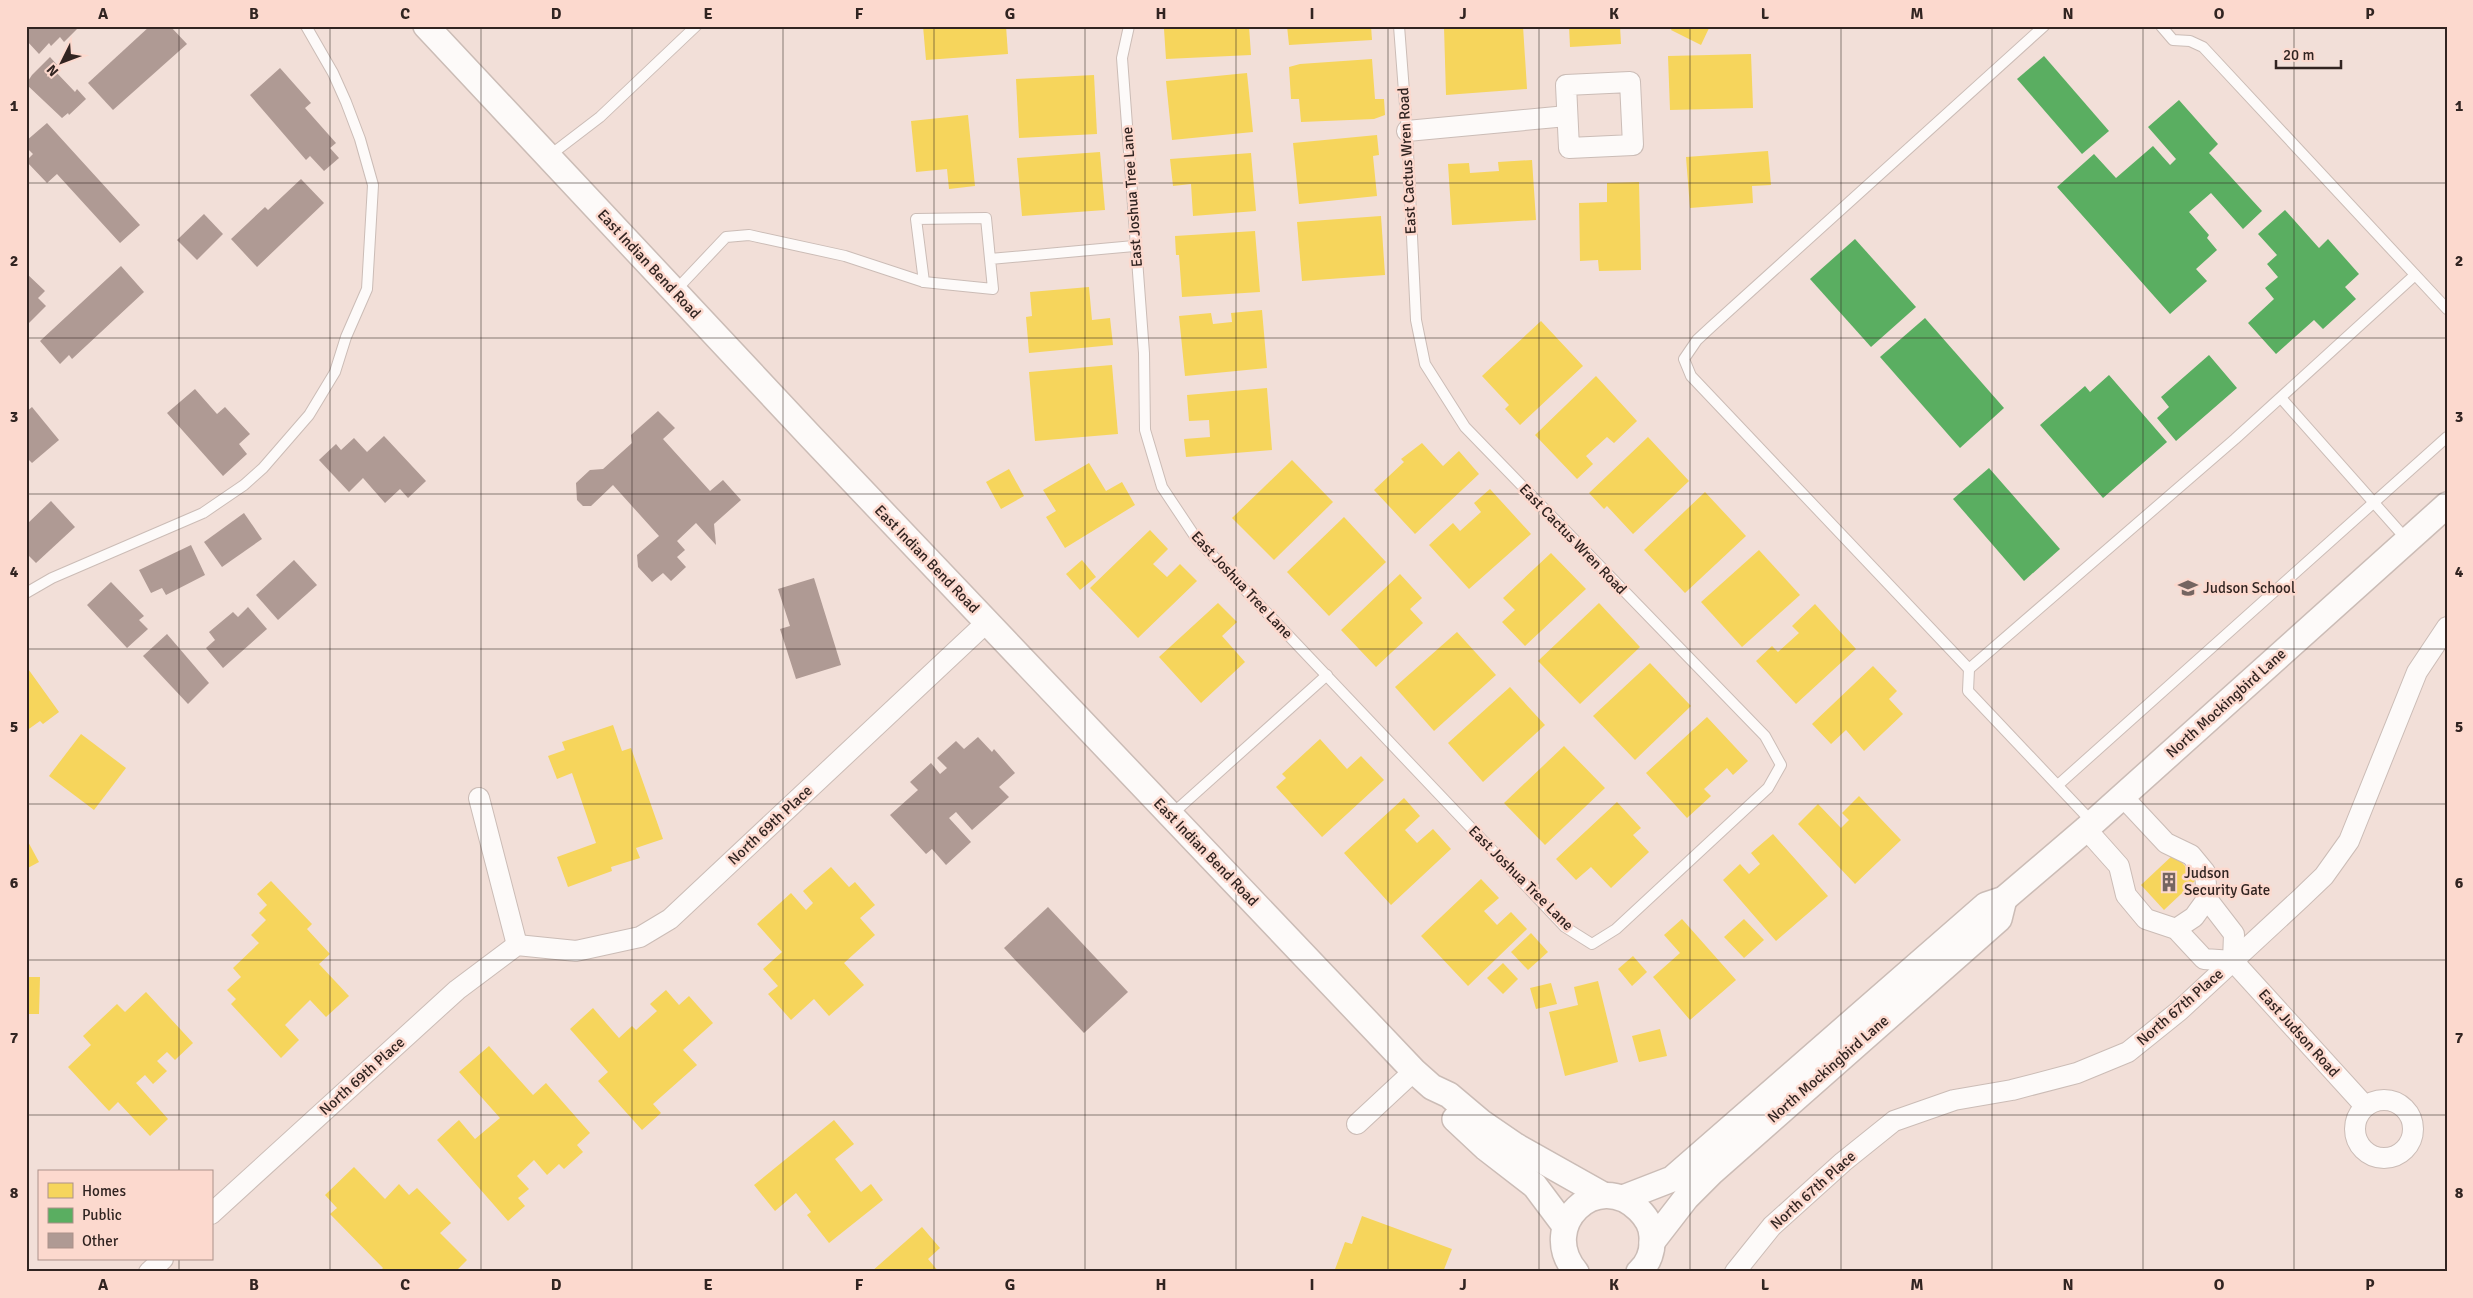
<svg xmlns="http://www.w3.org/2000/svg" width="2473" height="1298" font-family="Signika,sans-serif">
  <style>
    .homes { fill: #f6d55c }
    .public { fill: #5aae61 }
    .building { fill: #af9a94 }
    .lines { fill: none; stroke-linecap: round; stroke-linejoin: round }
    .service-casing { stroke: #cbbcb6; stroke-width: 12 }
    .minor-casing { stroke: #cbbcb6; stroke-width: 22 }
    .tertiary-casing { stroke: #cbbcb6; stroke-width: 28 }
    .service { stroke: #fdfaf9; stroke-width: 10 }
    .minor { stroke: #fdfaf9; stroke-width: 20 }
    .tertiary { stroke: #fdfaf9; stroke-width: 25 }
    .grid { fill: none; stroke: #312421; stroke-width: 1; stroke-opacity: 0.55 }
    .labels { text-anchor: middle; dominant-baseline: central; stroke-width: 5; stroke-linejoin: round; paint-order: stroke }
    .street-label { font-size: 15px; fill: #312421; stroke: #fcd9ce }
    .poi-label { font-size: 15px; fill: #312421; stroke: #fcd9ce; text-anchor: start }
    .neatline { fill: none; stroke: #312421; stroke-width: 2 }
    .grid-label { font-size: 16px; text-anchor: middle; font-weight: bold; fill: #312421 }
  </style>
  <rect width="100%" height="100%" fill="#f2dfd8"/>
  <g class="homes">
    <polygon points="923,26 1006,26 1008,54 926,60"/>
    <polygon points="1184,26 1249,26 1251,55 1166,59 1164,29 1184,28"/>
    <polygon points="1287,26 1371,26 1372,40 1289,45"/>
    <polygon points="1463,26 1523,26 1527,89 1446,95 1444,27"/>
    <polygon points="1569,26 1620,26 1621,44 1570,47"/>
    <polygon points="1673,26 1710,26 1701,45 1671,30"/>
    <polygon points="1751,54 1753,108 1670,110 1668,56"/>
    <polygon points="1372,59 1375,99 1384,99 1385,115 1374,119 1301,122 1299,99 1291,99 1289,67 1300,64"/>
    <polygon points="1247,73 1253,132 1172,140 1166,81"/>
    <polygon points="1094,75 1097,134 1019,138 1016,79"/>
    <polygon points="968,115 975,186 949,189 947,169 916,172 911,121"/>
    <polygon points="1377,135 1379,155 1373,156 1377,196 1299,204 1293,143"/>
    <polygon points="1768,151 1771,185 1752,186 1753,203 1690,208 1686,157"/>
    <polygon points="1100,152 1105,210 1022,216 1017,158"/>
    <polygon points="1251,153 1256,211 1193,216 1191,184 1173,186 1170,159"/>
    <polygon points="1532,160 1536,220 1452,225 1448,164 1469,163 1470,173 1499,171 1498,162"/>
    <polygon points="1639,182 1641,270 1599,271 1598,260 1580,261 1579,203 1607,202 1607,183"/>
    <polygon points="1381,216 1385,275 1302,281 1297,222"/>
    <polygon points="1255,231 1260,292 1182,297 1179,255 1176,255 1175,236"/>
    <polygon points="1089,287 1092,320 1110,318 1113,345 1029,353 1026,317 1032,316 1030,292"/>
    <polygon points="1262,310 1267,368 1185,376 1179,316 1211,313 1213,324 1232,322 1231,313"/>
    <polygon points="1541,321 1583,366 1520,425 1505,409 1509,405 1482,376"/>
    <polygon points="1112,365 1118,434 1035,441 1029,372"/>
    <polygon points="1596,376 1637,421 1614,443 1607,437 1586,456 1593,464 1577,479 1535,435"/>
    <polygon points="1267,388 1272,450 1186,457 1184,439 1210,437 1209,420 1189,421 1187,395"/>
    <polygon points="1648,437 1689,481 1633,534 1607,506 1604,509 1589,493"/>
    <polygon points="1422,443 1443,466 1459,451 1479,474 1415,534 1374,490 1404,462 1401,459"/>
    <polygon points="1292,460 1333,502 1274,560 1232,518"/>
    <polygon points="1089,463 1106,491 1122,482 1135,505 1065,548 1046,517 1056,511 1043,490"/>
    <polygon points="1009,469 1024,496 1001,509 986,482"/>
    <polygon points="1490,489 1531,534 1469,589 1429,545 1453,523 1460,531 1481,512 1474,503"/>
    <polygon points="1705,492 1746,536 1685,593 1644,550"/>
    <polygon points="1344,517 1386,562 1329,616 1287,572"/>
    <polygon points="1150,530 1168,549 1153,564 1167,577 1180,564 1197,581 1138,638 1090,588"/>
    <polygon points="1759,550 1800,595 1742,647 1701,602"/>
    <polygon points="1551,553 1586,589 1525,646 1502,622 1515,610 1503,598"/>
    <polygon points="1082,560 1096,577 1080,590 1066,574"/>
    <polygon points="1400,574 1422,598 1410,609 1423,623 1376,667 1341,630"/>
    <polygon points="1218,603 1237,622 1222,636 1245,662 1201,703 1159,657"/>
    <polygon points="1599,603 1640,647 1580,704 1538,661"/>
    <polygon points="1815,604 1856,649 1796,704 1756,661 1772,646 1778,652 1799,633 1792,626"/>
    <polygon points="1457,632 1496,675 1434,731 1395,687"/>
    <polygon points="1650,663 1691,706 1635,760 1593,716"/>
    <polygon points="26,666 59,712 43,724 40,721 26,731"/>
    <polygon points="1873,666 1897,691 1889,699 1903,714 1864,751 1846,730 1831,744 1812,724"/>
    <polygon points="1510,687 1545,725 1483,782 1448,743"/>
    <polygon points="1707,717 1748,761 1733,775 1727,768 1704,789 1711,796 1687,818 1646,773"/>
    <polygon points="613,725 622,751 631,748 663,839 636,848 640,858 611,867 612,871 568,887 557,857 596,843 572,773 557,779 548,756 565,750 562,742"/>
    <polygon points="81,734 126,768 94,810 49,776"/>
    <polygon points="1320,739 1347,769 1361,756 1384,780 1322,837 1276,787 1286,778 1282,774"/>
    <polygon points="1564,746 1605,788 1545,845 1504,803"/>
    <polygon points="1859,796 1901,840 1855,884 1798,824 1818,804 1841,828 1849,820 1842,813"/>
    <polygon points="1404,798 1420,816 1405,830 1417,843 1433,829 1451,849 1391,905 1344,853"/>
    <polygon points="1617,802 1641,828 1633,835 1649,852 1611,888 1591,867 1576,880 1556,859"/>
    <polygon points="1773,834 1828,896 1776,941 1723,880 1740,864 1749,874 1760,864 1751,853"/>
    <polygon points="26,838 39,862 26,869"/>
    <polygon points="2174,854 2197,879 2164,910 2141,885"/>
    <polygon points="831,867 849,887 855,882 875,905 860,918 875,935 844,963 864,985 829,1016 814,999 791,1020 768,994 778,986 763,969 782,952 757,924 791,893 806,910 813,903 803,891"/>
    <polygon points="1481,879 1499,898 1484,911 1497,925 1511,912 1527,929 1468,986 1421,936"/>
    <polygon points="271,881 312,924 307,929 330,954 319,964 349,996 326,1017 310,1000 285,1025 299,1040 281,1058 231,1004 236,999 227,990 241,977 233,968 259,943 251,935 266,920 259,913 267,905 257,894"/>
    <polygon points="1682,919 1736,980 1690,1020 1653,977 1680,953 1664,935"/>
    <polygon points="1744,919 1764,940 1744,958 1724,937"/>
    <polygon points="1531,933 1548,952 1528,970 1511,952"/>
    <polygon points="1633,956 1647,972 1632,986 1618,969"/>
    <polygon points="1503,963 1518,979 1503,994 1487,978"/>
    <polygon points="26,977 40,977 39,1014 26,1014"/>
    <polygon points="1598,981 1618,1062 1565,1076 1549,1012 1578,1005 1574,987"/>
    <polygon points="1551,983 1557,1004 1536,1009 1530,988"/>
    <polygon points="666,990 679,1005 689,996 713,1023 683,1050 697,1065 653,1104 661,1113 642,1130 598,1081 608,1072 570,1029 593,1008 619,1038 632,1026 636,1030 657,1011 650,1004"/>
    <polygon points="146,992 193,1043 175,1060 167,1052 157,1061 167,1071 153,1084 145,1075 136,1083 168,1119 150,1136 118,1102 109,1111 68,1067 91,1045 83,1036 117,1004 125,1012"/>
    <polygon points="1660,1029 1667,1056 1639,1062 1632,1036"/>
    <polygon points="489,1046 533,1095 546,1083 590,1133 577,1145 583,1152 564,1169 559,1164 547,1175 534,1160 517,1176 529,1189 518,1198 525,1206 508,1221 437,1140 459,1120 475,1139 500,1118 459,1072"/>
    <polygon points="834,1120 854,1144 835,1159 861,1192 871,1184 883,1200 829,1243 807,1215 811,1212 796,1193 775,1211 754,1185"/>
    <polygon points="354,1167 385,1199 399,1184 409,1195 417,1188 451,1223 440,1233 467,1260 457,1270 459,1272 379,1272 383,1268 330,1214 337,1208 325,1195"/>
    <polygon points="1362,1216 1452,1249 1443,1272 1334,1272 1345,1242 1352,1244"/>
    <polygon points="922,1227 940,1248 928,1259 939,1272 871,1272"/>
  </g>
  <g class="public">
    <polygon points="2044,56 2109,131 2082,154 2017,79"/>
    <polygon points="2179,100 2218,144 2209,153 2262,211 2243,229 2211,193 2189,212 2209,235 2207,238 2217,250 2196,269 2207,281 2170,314 2057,187 2094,154 2116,178 2153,146 2170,165 2176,159 2148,127"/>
    <polygon points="2285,210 2319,248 2328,239 2359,274 2345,287 2356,299 2323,329 2314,320 2276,354 2248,323 2274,299 2265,288 2278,277 2267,264 2277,255 2258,234"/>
    <polygon points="1855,239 1916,307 1871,347 1810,279"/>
    <polygon points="1925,318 2004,408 1960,448 1880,357"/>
    <polygon points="2209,355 2237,388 2176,441 2157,418 2169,407 2161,397"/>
    <polygon points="2109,375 2167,442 2103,498 2040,425 2085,386 2090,392"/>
    <polygon points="1989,468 2060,549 2024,581 1953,499"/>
  </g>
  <g class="building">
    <polygon points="29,26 74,26 77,29 64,42 60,37 51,46 49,43 39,54 27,41 29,40 26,37 26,29"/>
    <polygon points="150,26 170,26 187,44 113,110 88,83"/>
    <polygon points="50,57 59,67 55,71 75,92 77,89 86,99 69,115 68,113 62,118 26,84 32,75"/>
    <polygon points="280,68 311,103 305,108 336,143 330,148 339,158 324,171 310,156 306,160 250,95"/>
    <polygon points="47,123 140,225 120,243 57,174 47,183 26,161 33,154 26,147 26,141"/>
    <polygon points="301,179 324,203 257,267 231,239 265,207 268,210"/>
    <polygon points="204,214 223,234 197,260 177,240"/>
    <polygon points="121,266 144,292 72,359 69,355 60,364 40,341"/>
    <polygon points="26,273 45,291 38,298 46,306 26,326"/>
    <polygon points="195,389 217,414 225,407 250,434 239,444 247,454 223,476 167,413"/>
    <polygon points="32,407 59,440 32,463 26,457 26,412"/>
    <polygon points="658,411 675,428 663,439 710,491 723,480 741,500 714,524 716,545 696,523 677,541 685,550 677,557 686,567 671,581 663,573 652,582 638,567 637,555 659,536 613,485 591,506 583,506 577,500 576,483 590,470 603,469 632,443 631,435"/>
    <polygon points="384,436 426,481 408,498 400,489 385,503 363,478 349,492 319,460 336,444 341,450 354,438 367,452"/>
    <polygon points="51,501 75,527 36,563 26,553 26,525"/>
    <polygon points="244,513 262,539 222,567 204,542"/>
    <polygon points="191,545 205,575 166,595 162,588 151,593 139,570"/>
    <polygon points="294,560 317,585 278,620 256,595"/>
    <polygon points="814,578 841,665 796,679 780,629 790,626 778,589"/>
    <polygon points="111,582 144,616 139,620 148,629 127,648 87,605"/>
    <polygon points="248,607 267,629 223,668 206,648 215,640 209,632 233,612 238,617"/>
    <polygon points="167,634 209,683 188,704 143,656"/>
    <polygon points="978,737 992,752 994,749 1015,773 999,787 1009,797 972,830 956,812 949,818 971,842 946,865 932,849 926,854 890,815 918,790 910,782 931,763 940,774 947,768 937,758 956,741 964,749"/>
    <polygon points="1048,907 1128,992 1084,1033 1004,948"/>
  </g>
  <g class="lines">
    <defs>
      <g id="service">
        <polyline points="1129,26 1122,58 1144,353 1145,430 1162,487 1196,538 1565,927 1592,944 1616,929 1768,788 1781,765 1765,736 1465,427 1425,364 1416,320 1407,131 1399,26"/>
        <polyline points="2044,26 1711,327 1697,340 1684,359 1691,376 1969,669 2235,439 2415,275"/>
        <polyline points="2161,26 2173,40 2190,41 2203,47 2447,309"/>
        <polyline points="549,156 600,117 696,26"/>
        <polyline points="990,259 993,289 924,282 916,219 986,218 990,259 1134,246"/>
        <polyline points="675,291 726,237 749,235 845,256 924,282"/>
        <polyline points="2281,398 2407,540"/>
        <polyline points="26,593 52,578 203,513 244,485 263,468 309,415 335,372 346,337 367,289 373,185 360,139 346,102 333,73 306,26"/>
        <polyline points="1969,669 1968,691 2093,823"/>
        <polyline points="2058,785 2447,437"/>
        <polyline points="1171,815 1327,675"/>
      </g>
      <g id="minor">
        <polygon points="1630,82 1633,145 1569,148 1566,85"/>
        <polyline points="1407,131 1567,116"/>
        <polyline points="2123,797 2166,843 2191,855 2205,872 2207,899 2234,934 2233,961"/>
        <polyline points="479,798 517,945"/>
        <polyline points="2086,829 2119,866 2126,895 2146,919 2176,929 2204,959 2233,961 2365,1106"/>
        <polyline points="2176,929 2194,917 2207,899"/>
        <circle cx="2384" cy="1129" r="29"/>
        <polyline points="1357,1124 1414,1071"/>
        <polyline points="211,1214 457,990 517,945 576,951 640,937 670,919 987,622"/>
        <polyline points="149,1272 163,1259"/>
        <polyline points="1735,1272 1772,1226 1843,1162 1894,1121 1954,1100 2012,1090 2077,1073 2128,1052 2179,1011 2300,899 2324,876 2349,841 2417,672 2447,627"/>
      </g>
      <g id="tertiary">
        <polyline points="426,26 811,437 1414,1071 1432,1087 1449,1095 1481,1122 1516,1146 1603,1195"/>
        <polyline points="1455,1119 1486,1148 1535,1186 1565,1226"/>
        <polyline points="1623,1198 1672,1179 1986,905 2004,899 2086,829 2447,505"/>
        <polyline points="1652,1242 1686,1198 1711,1173 1999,919 2004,899"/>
        <path d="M1576,1272C1537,1226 1597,1168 1639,1210C1647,1218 1652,1226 1652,1237C1653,1250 1649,1263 1639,1272"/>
      </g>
    </defs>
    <use href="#service" class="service-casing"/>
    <use href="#minor" class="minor-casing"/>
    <use href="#tertiary" class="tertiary-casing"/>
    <use href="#service" class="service"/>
    <use href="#minor" class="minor"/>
    <use href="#tertiary" class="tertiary"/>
  </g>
  <path class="grid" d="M179,26V1172M330,26V1272M481,26V1272M632,26V1272M783,26V1272M934,26V1272M1085,26V1272M1236,26V1272M1388,26V1272M1539,26V1272M1690,26V1272M1841,26V1272M1992,26V1272M2143,26V1272M2294,26V1272M26,183H2447M26,338H2447M26,494H2447M26,649H2447M26,804H2447M26,960H2447M26,1115H2447M179,1259V1272"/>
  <defs>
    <symbol id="school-bare" viewBox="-9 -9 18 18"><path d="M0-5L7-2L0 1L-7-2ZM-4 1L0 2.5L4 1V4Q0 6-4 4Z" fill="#756561" stroke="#fcd9ce" stroke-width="2.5" paint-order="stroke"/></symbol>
    <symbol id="building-bare" viewBox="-9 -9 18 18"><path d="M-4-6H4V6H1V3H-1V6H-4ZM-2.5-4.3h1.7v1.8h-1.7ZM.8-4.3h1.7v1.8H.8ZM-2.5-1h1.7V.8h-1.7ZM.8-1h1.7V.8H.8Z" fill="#756561" stroke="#fcd9ce" stroke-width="2.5" paint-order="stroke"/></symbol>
  </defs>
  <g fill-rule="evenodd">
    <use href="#school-bare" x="2174" y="574" width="28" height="28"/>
    <use href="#building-bare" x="2155" y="868" width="28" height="28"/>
  </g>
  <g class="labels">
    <g class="street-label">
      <text transform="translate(1407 161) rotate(-93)">East Cactus Wren Road</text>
      <text transform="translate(1132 197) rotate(-94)">East Joshua Tree Lane</text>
      <text transform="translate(649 264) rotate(47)">East Indian Bend Road</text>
      <text transform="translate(1573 539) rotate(46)">East Cactus Wren Road</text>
      <text transform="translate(927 559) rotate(46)">East Indian Bend Road</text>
      <text transform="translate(1242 585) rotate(47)">East Joshua Tree Lane</text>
      <text transform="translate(2226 703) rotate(-42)">North Mockingbird Lane</text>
      <text transform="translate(770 825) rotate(-43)">North 69th Place</text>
      <text transform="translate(1206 852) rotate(46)">East Indian Bend Road</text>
      <text transform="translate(1521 878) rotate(45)">East Joshua Tree Lane</text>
      <text transform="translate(2180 1007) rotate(-41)">North 67th Place</text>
      <text transform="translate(2299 1033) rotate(48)">East Judson Road</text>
      <text transform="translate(1828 1069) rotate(-41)">North Mockingbird Lane</text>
      <text transform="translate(362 1076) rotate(-42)">North 69th Place</text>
      <text transform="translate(1813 1190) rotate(-42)">North 67th Place</text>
    </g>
    <g class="poi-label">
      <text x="2203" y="588">Judson School</text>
      <text x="2184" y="873">Judson<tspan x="2184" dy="17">Security Gate</tspan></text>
    </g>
  </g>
  <rect width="2473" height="1298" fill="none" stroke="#fcd9ce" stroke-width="55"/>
  <rect x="38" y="1170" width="175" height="90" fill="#fcd9ce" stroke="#ab9189"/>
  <rect x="48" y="1183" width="25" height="15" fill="#f6d55c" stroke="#ab9189"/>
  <text x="82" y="1196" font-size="15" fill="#312421">Homes</text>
  <rect x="48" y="1208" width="25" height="15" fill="#5aae61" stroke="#ab9189"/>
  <text x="82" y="1220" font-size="15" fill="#312421">Public</text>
  <rect x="48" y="1233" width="25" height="15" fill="#af9a94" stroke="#ab9189"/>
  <text x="82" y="1246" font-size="15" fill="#312421">Other</text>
  <g transform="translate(62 62) rotate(228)" stroke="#fcd9ce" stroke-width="4" paint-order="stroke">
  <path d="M0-4L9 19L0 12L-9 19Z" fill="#312421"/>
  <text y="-8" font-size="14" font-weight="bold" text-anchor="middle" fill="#312421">N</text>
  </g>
  <path d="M2276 60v8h65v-8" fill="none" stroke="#312421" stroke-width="2.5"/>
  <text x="2283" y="60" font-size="15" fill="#312421" stroke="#fcd9ce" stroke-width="4" paint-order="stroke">20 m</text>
  <rect x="28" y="28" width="2418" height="1242" class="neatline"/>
  <g class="grid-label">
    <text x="103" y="19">A</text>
    <text x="254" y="19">B</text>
    <text x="405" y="19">C</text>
    <text x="556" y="19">D</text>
    <text x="708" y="19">E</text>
    <text x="859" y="19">F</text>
    <text x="1010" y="19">G</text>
    <text x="1161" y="19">H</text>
    <text x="1312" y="19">I</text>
    <text x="1463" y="19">J</text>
    <text x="1614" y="19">K</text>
    <text x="1765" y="19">L</text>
    <text x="1917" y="19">M</text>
    <text x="2068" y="19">N</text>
    <text x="2219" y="19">O</text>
    <text x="2370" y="19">P</text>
    <text x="14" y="111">1</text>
    <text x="2459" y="111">1</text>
    <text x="14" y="266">2</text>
    <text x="2459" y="266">2</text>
    <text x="14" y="422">3</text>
    <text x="2459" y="422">3</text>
    <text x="14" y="577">4</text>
    <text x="2459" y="577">4</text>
    <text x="14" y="732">5</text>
    <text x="2459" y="732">5</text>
    <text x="14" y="888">6</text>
    <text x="2459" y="888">6</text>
    <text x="14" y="1043">7</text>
    <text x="2459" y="1043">7</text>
    <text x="14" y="1198">8</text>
    <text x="2459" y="1198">8</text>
    <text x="103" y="1290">A</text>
    <text x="254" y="1290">B</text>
    <text x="405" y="1290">C</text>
    <text x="556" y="1290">D</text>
    <text x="708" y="1290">E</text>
    <text x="859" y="1290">F</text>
    <text x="1010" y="1290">G</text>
    <text x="1161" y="1290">H</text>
    <text x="1312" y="1290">I</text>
    <text x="1463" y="1290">J</text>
    <text x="1614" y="1290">K</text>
    <text x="1765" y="1290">L</text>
    <text x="1917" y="1290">M</text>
    <text x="2068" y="1290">N</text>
    <text x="2219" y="1290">O</text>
    <text x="2370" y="1290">P</text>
  </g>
</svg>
